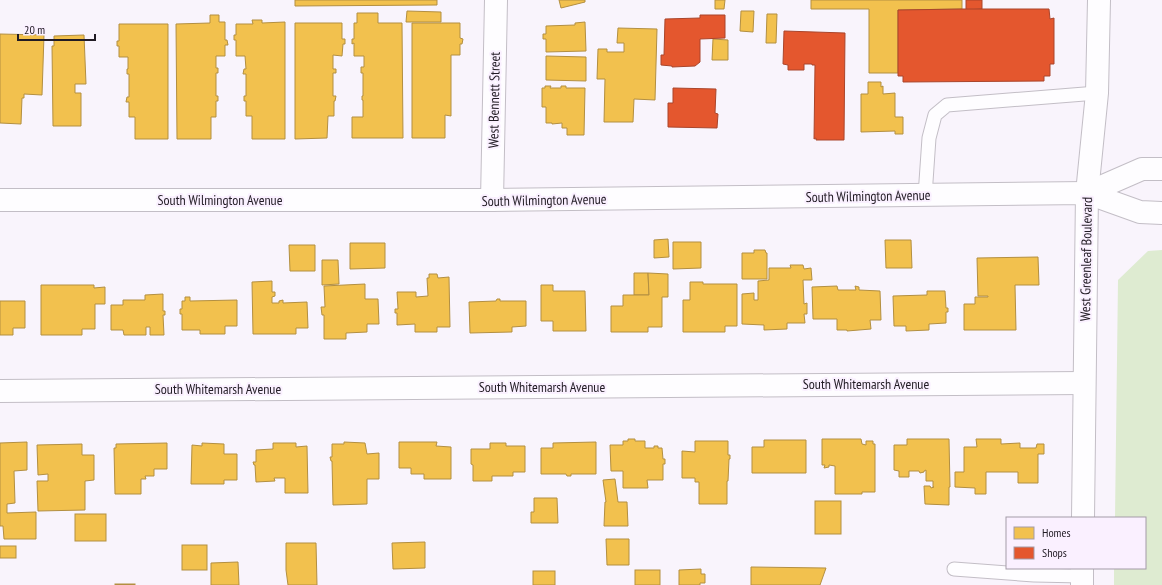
<svg xmlns="http://www.w3.org/2000/svg" width="1162" height="585" font-family="'PT Sans Narrow',sans-serif">
  <style>
    .green { fill: #deebd1 }
    .homes { fill: #f2c14e; stroke: #b38f41 }
    .shops { fill: #e4572e; stroke: #aa452b }
    .lines { fill: none; stroke-linecap: round; stroke-linejoin: round }
    .lane-casing { stroke: #c3bec6; stroke-width: 15 }
    .street-casing { stroke: #c3bec6; stroke-width: 24 }
    .secondary-casing { stroke: #c3bec6; stroke-width: 24 }
    .lane { stroke: #fefdff; stroke-width: 13 }
    .street { stroke: #fefdff; stroke-width: 22 }
    .secondary { stroke: #fefdff; stroke-width: 22 }
    .labels { text-anchor: middle; dominant-baseline: central; stroke-width: 4; stroke-linejoin: round; paint-order: stroke }
    .street-label { font-size: 14px; fill: #211b24; stroke: #faf0ff }
  </style>
  <rect width="100%" height="100%" fill="#f9f4fc"/>
  <polygon class="green" points="1162,250 1162,585 1114,585 1114,568 1145,568 1145,518 1115,518 1118,280 1148,251"/>
  <g class="homes">
    <polygon points="295,0 437,0 437,5 295,6"/>
    <polygon points="559,0 585,0 585,2 561,8"/>
    <polygon points="715,0 725,0 724,9 715,9"/>
    <polygon points="811,0 962,0 962,9 898,10 898,73 869,73 869,9 811,9"/>
    <polygon points="407,11 441,12 441,22 406,22"/>
    <polygon points="741,11 754,11 753,32 740,31"/>
    <polygon points="357,13 378,13 378,23 402,23 403,138 352,138 352,117 363,117 363,100 362,100 362,96 363,96 363,73 361,73 361,67 364,67 364,56 354,56 354,43 352,44 352,39 354,39 354,23 357,23"/>
    <polygon points="767,14 777,14 776,43 766,43"/>
    <polygon points="210,15 219,15 219,22 225,22 225,40 227,40 228,45 225,45 225,56 216,56 216,68 218,68 218,73 216,73 216,96 218,96 218,101 216,101 216,117 211,117 211,139 177,139 176,24 210,23"/>
    <polygon points="252,20 262,20 262,23 285,22 285,139 252,139 252,116 246,116 246,101 244,101 244,96 246,96 246,74 243,74 244,69 246,69 245,56 236,56 236,40 234,40 234,35 236,35 236,24 253,24"/>
    <polygon points="585,22 586,51 546,52 546,39 543,39 543,34 546,34 546,26 575,25 575,23"/>
    <polygon points="295,23 342,23 342,39 345,39 345,44 343,44 342,56 333,55 333,69 336,69 336,73 333,73 333,96 336,96 335,101 334,101 334,116 328,116 327,138 295,139"/>
    <polygon points="412,23 460,23 460,38 463,39 462,44 460,44 460,55 451,55 451,116 445,115 445,138 412,138"/>
    <polygon points="119,24 168,24 168,139 135,139 135,117 129,117 129,102 126,102 127,97 129,97 129,74 127,74 127,69 128,69 128,57 119,57 119,46 117,46 117,41 119,41"/>
    <polygon points="618,28 657,29 655,100 634,99 633,122 604,122 605,79 597,79 598,49 607,49 607,52 624,52 624,43 617,43"/>
    <polygon points="0,34 44,35 42,95 24,94 24,98 22,98 21,124 0,123"/>
    <polygon points="84,35 86,84 75,84 75,93 81,93 81,126 53,126 52,46 54,46 54,36"/>
    <polygon points="713,39 728,40 728,60 712,60"/>
    <polygon points="546,56 586,57 586,81 546,80"/>
    <polygon points="868,82 881,82 881,87 883,86 883,94 895,93 895,117 903,117 903,134 895,134 895,131 861,132 861,94 868,94"/>
    <polygon points="545,86 551,86 550,88 561,88 561,86 566,86 566,88 585,88 584,135 567,135 567,128 562,128 562,123 552,124 552,123 546,123 546,107 542,107 542,88 545,88"/>
    <polygon points="668,239 669,257 654,258 654,240"/>
    <polygon points="885,240 911,240 912,268 886,268"/>
    <polygon points="673,242 701,242 701,268 673,269"/>
    <polygon points="350,243 385,243 385,268 350,269"/>
    <polygon points="289,245 315,245 315,271 290,271"/>
    <polygon points="754,250 765,250 766,253 767,253 767,279 742,279 742,253 754,253"/>
    <polygon points="1038,257 1039,285 1015,285 1016,330 964,330 964,304 975,304 975,297 988,297 988,296 978,296 977,258"/>
    <polygon points="322,260 338,260 339,284 322,285"/>
    <polygon points="790,265 803,265 804,269 811,268 812,280 803,280 804,304 807,303 807,314 804,314 805,323 787,323 787,329 764,330 764,325 742,324 742,294 754,293 754,300 758,300 758,281 769,280 769,268 791,268"/>
    <polygon points="634,273 648,273 649,295 634,295"/>
    <polygon points="648,273 668,274 668,297 662,297 662,327 648,327 648,332 611,332 611,306 623,306 623,295 649,295"/>
    <polygon points="429,274 437,274 438,278 449,277 450,327 437,327 437,332 415,332 415,324 397,325 397,313 395,313 395,309 398,309 397,292 416,292 416,297 428,296 427,278 429,278"/>
    <polygon points="272,281 272,292 275,292 275,296 272,297 272,303 279,303 279,301 283,300 283,303 307,302 308,328 296,328 296,334 253,334 252,282"/>
    <polygon points="690,282 703,282 703,284 737,284 737,326 725,326 725,332 683,332 683,300 690,300"/>
    <polygon points="365,284 365,299 378,299 379,324 367,324 367,332 346,333 346,339 324,339 324,315 322,315 321,307 325,307 324,286"/>
    <polygon points="41,285 94,285 94,288 105,287 105,304 95,304 95,329 82,329 82,335 41,335"/>
    <polygon points="541,285 553,285 553,291 585,291 586,331 553,331 553,321 541,321"/>
    <polygon points="837,286 838,290 856,290 855,286 859,287 859,290 880,291 881,320 870,320 871,329 847,331 847,330 837,330 837,319 813,319 812,287"/>
    <polygon points="927,291 945,291 946,308 948,308 948,312 946,312 946,323 929,324 929,330 906,331 906,326 894,326 893,296 927,295"/>
    <polygon points="163,294 163,311 165,311 165,315 163,315 164,335 150,335 150,327 146,327 146,335 124,335 123,330 111,330 111,305 123,305 123,300 145,300 145,295"/>
    <polygon points="185,297 190,297 190,301 237,300 237,326 225,326 225,334 200,334 200,330 182,330 182,314 180,314 180,309 182,309 182,301 185,301"/>
    <polygon points="497,299 500,299 500,301 526,301 526,326 512,327 512,332 470,333 469,302 496,301"/>
    <polygon points="0,301 25,301 25,328 13,328 13,335 0,335"/>
    <polygon points="628,439 635,439 635,441 645,441 645,448 654,448 654,446 658,446 658,448 662,448 663,459 665,459 665,464 663,464 663,480 647,480 648,488 623,488 623,471 611,471 610,445 623,445 623,441 628,441"/>
    <polygon points="822,439 861,439 862,444 866,445 866,441 873,441 873,444 875,444 875,492 862,492 862,494 835,494 835,466 829,465 829,467 824,468 825,465 822,465"/>
    <polygon points="907,439 949,439 950,487 949,487 949,505 925,504 924,486 930,486 931,488 934,487 933,487 933,481 926,481 926,470 924,471 924,472 920,473 919,471 909,471 909,477 899,477 899,471 894,470 894,445 907,445"/>
    <polygon points="976,439 1001,439 1001,444 1020,443 1020,448 1036,448 1037,444 1044,444 1044,454 1038,454 1038,483 1018,483 1018,472 986,472 986,494 975,494 975,488 955,487 955,472 964,472 964,447 977,447"/>
    <polygon points="764,440 806,440 806,473 752,473 752,447 764,447"/>
    <polygon points="695,441 728,441 728,455 730,455 730,459 729,459 728,481 727,481 727,504 699,504 699,482 695,482 695,478 682,478 682,451 695,452"/>
    <polygon points="27,442 27,470 14,471 15,503 7,504 7,513 36,512 36,539 4,539 3,526 0,526 0,443"/>
    <polygon points="344,442 365,443 367,454 379,453 379,479 367,479 367,504 333,505 332,461 331,461 330,457 332,457 332,444 344,444"/>
    <polygon points="399,442 437,442 436,446 451,447 451,479 424,479 424,474 411,474 411,468 399,468"/>
    <polygon points="596,442 596,474 571,474 571,476 567,476 566,474 541,474 541,448 553,448 553,443"/>
    <polygon points="167,443 167,469 154,469 154,476 145,476 146,479 141,479 141,494 115,494 114,448 116,448 116,444"/>
    <polygon points="202,443 224,444 224,454 237,454 237,480 224,480 224,484 191,484 192,445 202,446"/>
    <polygon points="273,443 296,443 296,447 307,446 308,493 285,493 285,478 274,478 275,481 256,482 255,465 254,465 253,462 256,462 256,450 273,449"/>
    <polygon points="490,443 506,443 506,446 525,446 525,472 513,472 513,476 492,476 492,481 473,481 473,465 471,464 471,449 490,449"/>
    <polygon points="82,444 82,455 94,455 94,480 85,481 85,510 38,511 37,481 48,481 48,474 38,475 37,445"/>
    <polygon points="615,479 618,502 627,502 628,526 604,526 605,502 606,502 603,480"/>
    <polygon points="534,498 557,498 558,523 531,523 531,512 534,512"/>
    <rect x="815" y="501" width="26" height="33"/>
    <rect x="75" y="514" width="31" height="27"/>
    <polygon points="606,539 629,539 629,565 607,565"/>
    <polygon points="425,542 425,568 393,569 392,543"/>
    <polygon points="286,543 316,543 317,585 288,585 286,570"/>
    <rect x="182" y="545" width="25" height="25"/>
    <rect x="0" y="546" width="16" height="12"/>
    <polygon points="238,562 239,585 211,585 211,563"/>
    <polygon points="751,567 826,568 820,585 751,585"/>
    <polygon points="701,569 701,574 705,574 705,583 700,583 700,585 679,585 679,570"/>
    <rect x="635" y="570" width="25" height="15"/>
    <rect x="533" y="571" width="22" height="14"/>
    <rect x="115" y="584" width="20" height="1"/>
  </g>
  <g class="shops">
    <polygon points="966,0 982,0 982,9 966,10"/>
    <polygon points="962,9 1049,9 1050,19 1054,18 1054,64 1050,64 1050,76 1044,76 1044,81 903,82 903,76 898,76 898,10"/>
    <polygon points="700,15 725,15 725,38 700,39 700,62 695,66 672,67 672,66 661,65 661,55 664,55 665,19 700,18"/>
    <polygon points="784,31 845,33 844,140 816,140 816,138 814,139 815,65 812,65 812,64 804,64 804,70 788,70 788,65 783,64"/>
    <polygon points="673,88 716,89 715,113 718,114 717,128 668,127 668,103 673,103"/>
  </g>
  <g class="lines">
    <defs>
      <g id="lane">
        <polyline points="925,196 929,138 935,115 947,105 1097,93"/>
        <polyline points="954,569 1034,575 1082,576"/>
      </g>
      <g id="street">
        <polyline points="492,200 496,0"/>
        <polyline points="0,391 1084,383"/>
      </g>
      <g id="secondary">
        <polyline points="1087,193 1142,169 1162,169"/>
        <polyline points="0,200 492,200 1087,193 1140,212 1162,213"/>
        <polyline points="1083,518 1087,193 1097,93 1099,0"/>
        <polyline points="1082,585 1082,568"/>
      </g>
    </defs>
    <use href="#lane" class="lane-casing"/>
    <use href="#street" class="street-casing"/>
    <use href="#secondary" class="secondary-casing"/>
    <use href="#lane" class="lane"/>
    <use href="#street" class="street"/>
    <use href="#secondary" class="secondary"/>
  </g>
  <g class="labels">
    <g class="street-label">
      <text transform="translate(494 100) rotate(-89)">West Bennett Street</text>
      <text transform="translate(868 196) rotate(-1)">South Wilmington Avenue</text>
      <text x="220" y="200">South Wilmington Avenue</text>
      <text transform="translate(544 200) rotate(-1)">South Wilmington Avenue</text>
      <text transform="translate(1086 259) rotate(-89)">West Greenleaf Boulevard</text>
      <text x="866" y="384">South Whitemarsh Avenue</text>
      <text x="542" y="387">South Whitemarsh Avenue</text>
      <text x="218" y="389">South Whitemarsh Avenue</text>
    </g>
  </g>
  <rect x="1006" y="517" width="140" height="52" fill="#faf0ff" stroke="#a39ba7"/>
  <rect x="1014" y="527" width="20" height="12" fill="#f2c14e" stroke="#a39ba7"/>
  <text x="1042" y="537" font-size="12" fill="#211b24">Homes</text>
  <rect x="1014" y="547" width="20" height="12" fill="#e4572e" stroke="#a39ba7"/>
  <text x="1042" y="557" font-size="12" fill="#211b24">Shops</text>
  <path d="M18 34v6h77v-6" fill="none" stroke="#211b24" stroke-width="2"/>
  <text x="24" y="34" font-size="12" fill="#211b24" stroke="#faf0ff" stroke-width="3" paint-order="stroke">20 m</text>
</svg>
